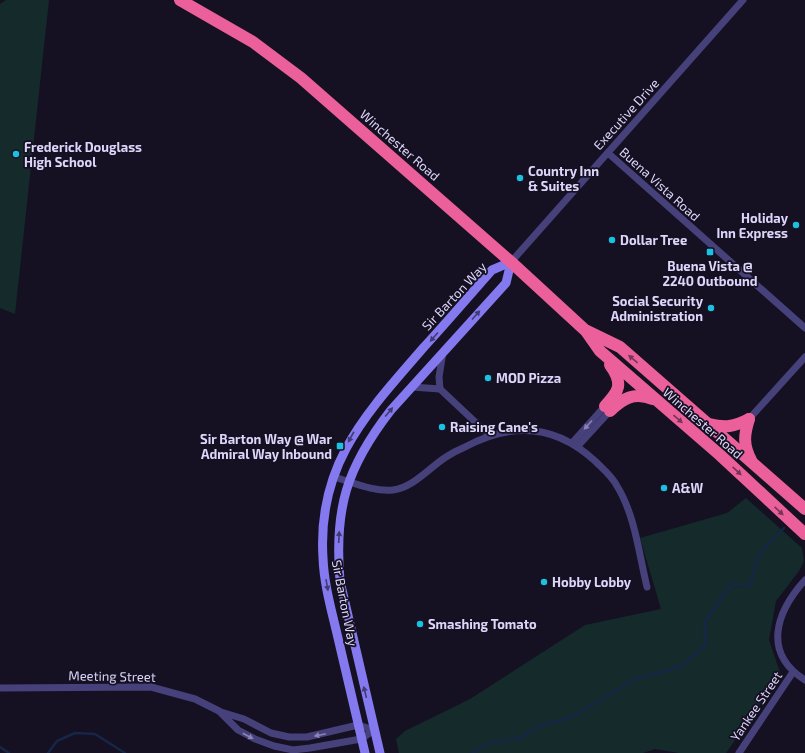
<svg xmlns="http://www.w3.org/2000/svg" width="805" height="753" font-family="'Exo 2',sans-serif">
  <style>
    .green { fill: #142a2b }
    .lines { fill: none; stroke-linecap: round; stroke-linejoin: round }
    .stream { stroke: #162647; stroke-width: 2.5 }
    .street { stroke: #47417b; stroke-width: 7 }
    .secondary { stroke: #8479ee; stroke-width: 9 }
    .highway { stroke: #eb609a; stroke-width: 12 }
    .oneway { fill: #413b74 }
    .oneway2 { fill: #753558 }
    .oneway3 { fill: #8a84b4 }
    .poi-dot { fill: #1cc0e1; stroke: #151122; stroke-width: 1.5 }
    .labels { text-anchor: middle; dominant-baseline: central; stroke-width: 3.5; stroke-linejoin: round; paint-order: stroke }
    .street-label { font-size: 13px; fill: #ddd6fa; stroke: #151122 }
    .poi-label { font-size: 13px; font-weight: bold; fill: #ddd6fa; stroke: #151122; text-anchor: start }
  </style>
  <rect width="100%" height="100%" fill="#151122"/>
  <g class="green">
    <polygon points="6,0 49,0 15,314 0,308 0,4"/>
    <polygon points="746,498 802,548 804,561 799,571 776,601 769,640 781,675 726,753 679,753 655,749 643,753 399,753 396,739 405,731 470,699 585,625 661,609 640,538 727,513"/>
  </g>
  <g class="lines">
    <g class="stream">
      <polyline points="0,747 9,753"/>
      <polyline points="48,753 57,741 75,733 95,734 125,753"/>
      <polyline points="472,753 489,743 521,738 537,727 572,717 635,679 680,667 705,646 705,621 731,585 750,585 759,554 784,528"/>
    </g>
    <g class="street">
      <polyline points="608,153 805,328"/>
      <polyline points="511,262 743,0"/>
      <polyline points="412,387 440,389 489,435"/>
      <polyline points="440,389 439,377 443,352"/>
      <polyline points="749,419 805,357"/>
      <polyline points="572,443 605,406"/>
      <polyline points="577,447 610,411"/>
      <path d="M334,477C352,482 373,492 393,490C413,488 430,467 446,457C452,453 458,450 465,447C511,422 555,424 595,461C603,469 612,476 617,486C635,515 639,554 647,587"/>
      <path d="M805,580C776,612 762,653 805,680"/>
      <polyline points="0,688 151,687 195,699 219,711 238,730 255,739 274,746 293,750 310,748 361,739 374,730"/>
      <polyline points="221,712 244,719 271,733 289,737 307,737 358,725 374,730"/>
      <polyline points="739,753 793,672"/>
    </g>
    <g class="secondary">
      <path d="M365,753C356,715 347,676 338,638C332,612 324,585 323,558C317,463 367,413 424,347C447,322 469,296 492,270L511,262"/>
      <path d="M380,753L340,581C334,509 346,468 391,410L506,283L511,262"/>
    </g>
    <g class="highway">
      <polyline points="180,0 253,42 301,78 511,262 586,331 600,351 720,455 805,534"/>
      <polyline points="587,331 620,347 805,509"/>
      <path d="M605,406C619,391 624,384 610,365"/>
      <path d="M610,411C623,398 634,392 653,399"/>
      <path d="M749,419C744,435 743,445 751,460"/>
      <path d="M709,424C725,428 734,427 749,419"/>
    </g>
  </g>
  <defs><path id="oneway-solid" d="M-6-.8H1V-3.2L6.5 0L1 3.2V.8H-6Z"/></defs>
  <g class="oneway">
    <use href="#oneway-solid" transform="translate(476 315) rotate(-48)"/>
    <use href="#oneway-solid" transform="translate(434 337) rotate(131)"/>
    <use href="#oneway-solid" transform="translate(389 412) rotate(-50)"/>
    <use href="#oneway-solid" transform="translate(351 437) rotate(119)"/>
    <use href="#oneway-solid" transform="translate(339 537) rotate(-87)"/>
    <use href="#oneway-solid" transform="translate(327 585) rotate(80)"/>
    <use href="#oneway-solid" transform="translate(365 692) rotate(-104)"/>
  </g>
  <g class="oneway2">
    <use href="#oneway-solid" transform="translate(633 359) rotate(-140)"/>
    <use href="#oneway-solid" transform="translate(678 419) rotate(41)"/>
    <use href="#oneway-solid" transform="translate(737 471) rotate(43)"/>
    <use href="#oneway-solid" transform="translate(779 511) rotate(43)"/>
  </g>
  <g class="oneway3">
    <use href="#oneway-solid" transform="translate(588 425) rotate(132)"/>
    <use href="#oneway-solid" transform="translate(320 735) rotate(168)"/>
    <use href="#oneway-solid" transform="translate(248 736) rotate(28)"/>
  </g>
  <g class="poi-dot">
    <circle cx="16" cy="154" r="4"/>
    <circle cx="520" cy="178" r="4"/>
    <circle cx="796" cy="225" r="4"/>
    <circle cx="612" cy="240" r="4"/>
    <rect x="706" y="248" width="8" height="8" rx="2"/>
    <circle cx="711" cy="308" r="4"/>
    <circle cx="488" cy="378" r="4"/>
    <circle cx="442" cy="427" r="4"/>
    <rect x="336" y="442" width="8" height="8" rx="2"/>
    <circle cx="664" cy="488" r="4"/>
    <circle cx="544" cy="582" r="4"/>
    <circle cx="420" cy="624" r="4"/>
  </g>
  <g class="labels">
    <g class="street-label">
      <text transform="translate(626 114) rotate(-48)">Executive Drive</text>
      <text transform="translate(400 145) rotate(41)">Winchester Road</text>
      <text transform="translate(660 184) rotate(42)">Buena Vista Road</text>
      <text transform="translate(454 296) rotate(-47)">Sir Barton Way</text>
      <text transform="translate(703 423) rotate(41)">Winchester Road</text>
      <text transform="translate(345 603) rotate(79)">Sir Barton Way</text>
      <text transform="translate(112 676) rotate(1)">Meeting Street</text>
      <text transform="translate(756 706) rotate(-56)">Yankee Street</text>
    </g>
    <g class="poi-label">
      <text x="24" y="147">Frederick Douglass<tspan x="24" dy="15">High School</tspan></text>
      <text x="528" y="171">Country Inn<tspan x="528" dy="15">&amp; Suites</tspan></text>
      <text x="788" y="218" text-anchor="end">Holiday<tspan x="788" dy="15">Inn Express</tspan></text>
      <text x="620" y="240">Dollar Tree</text>
      <text x="710" y="266" text-anchor="middle">Buena Vista @<tspan x="710" dy="15">2240 Outbound</tspan></text>
      <text x="703" y="301" text-anchor="end">Social Security<tspan x="703" dy="15">Administration</tspan></text>
      <text x="496" y="378">MOD Pizza</text>
      <text x="450" y="427">Raising Cane's</text>
      <text x="332" y="439" text-anchor="end">Sir Barton Way @ War<tspan x="332" dy="15">Admiral Way Inbound</tspan></text>
      <text x="672" y="488">A&amp;W</text>
      <text x="552" y="582">Hobby Lobby</text>
      <text x="428" y="624">Smashing Tomato</text>
    </g>
  </g>
</svg>
